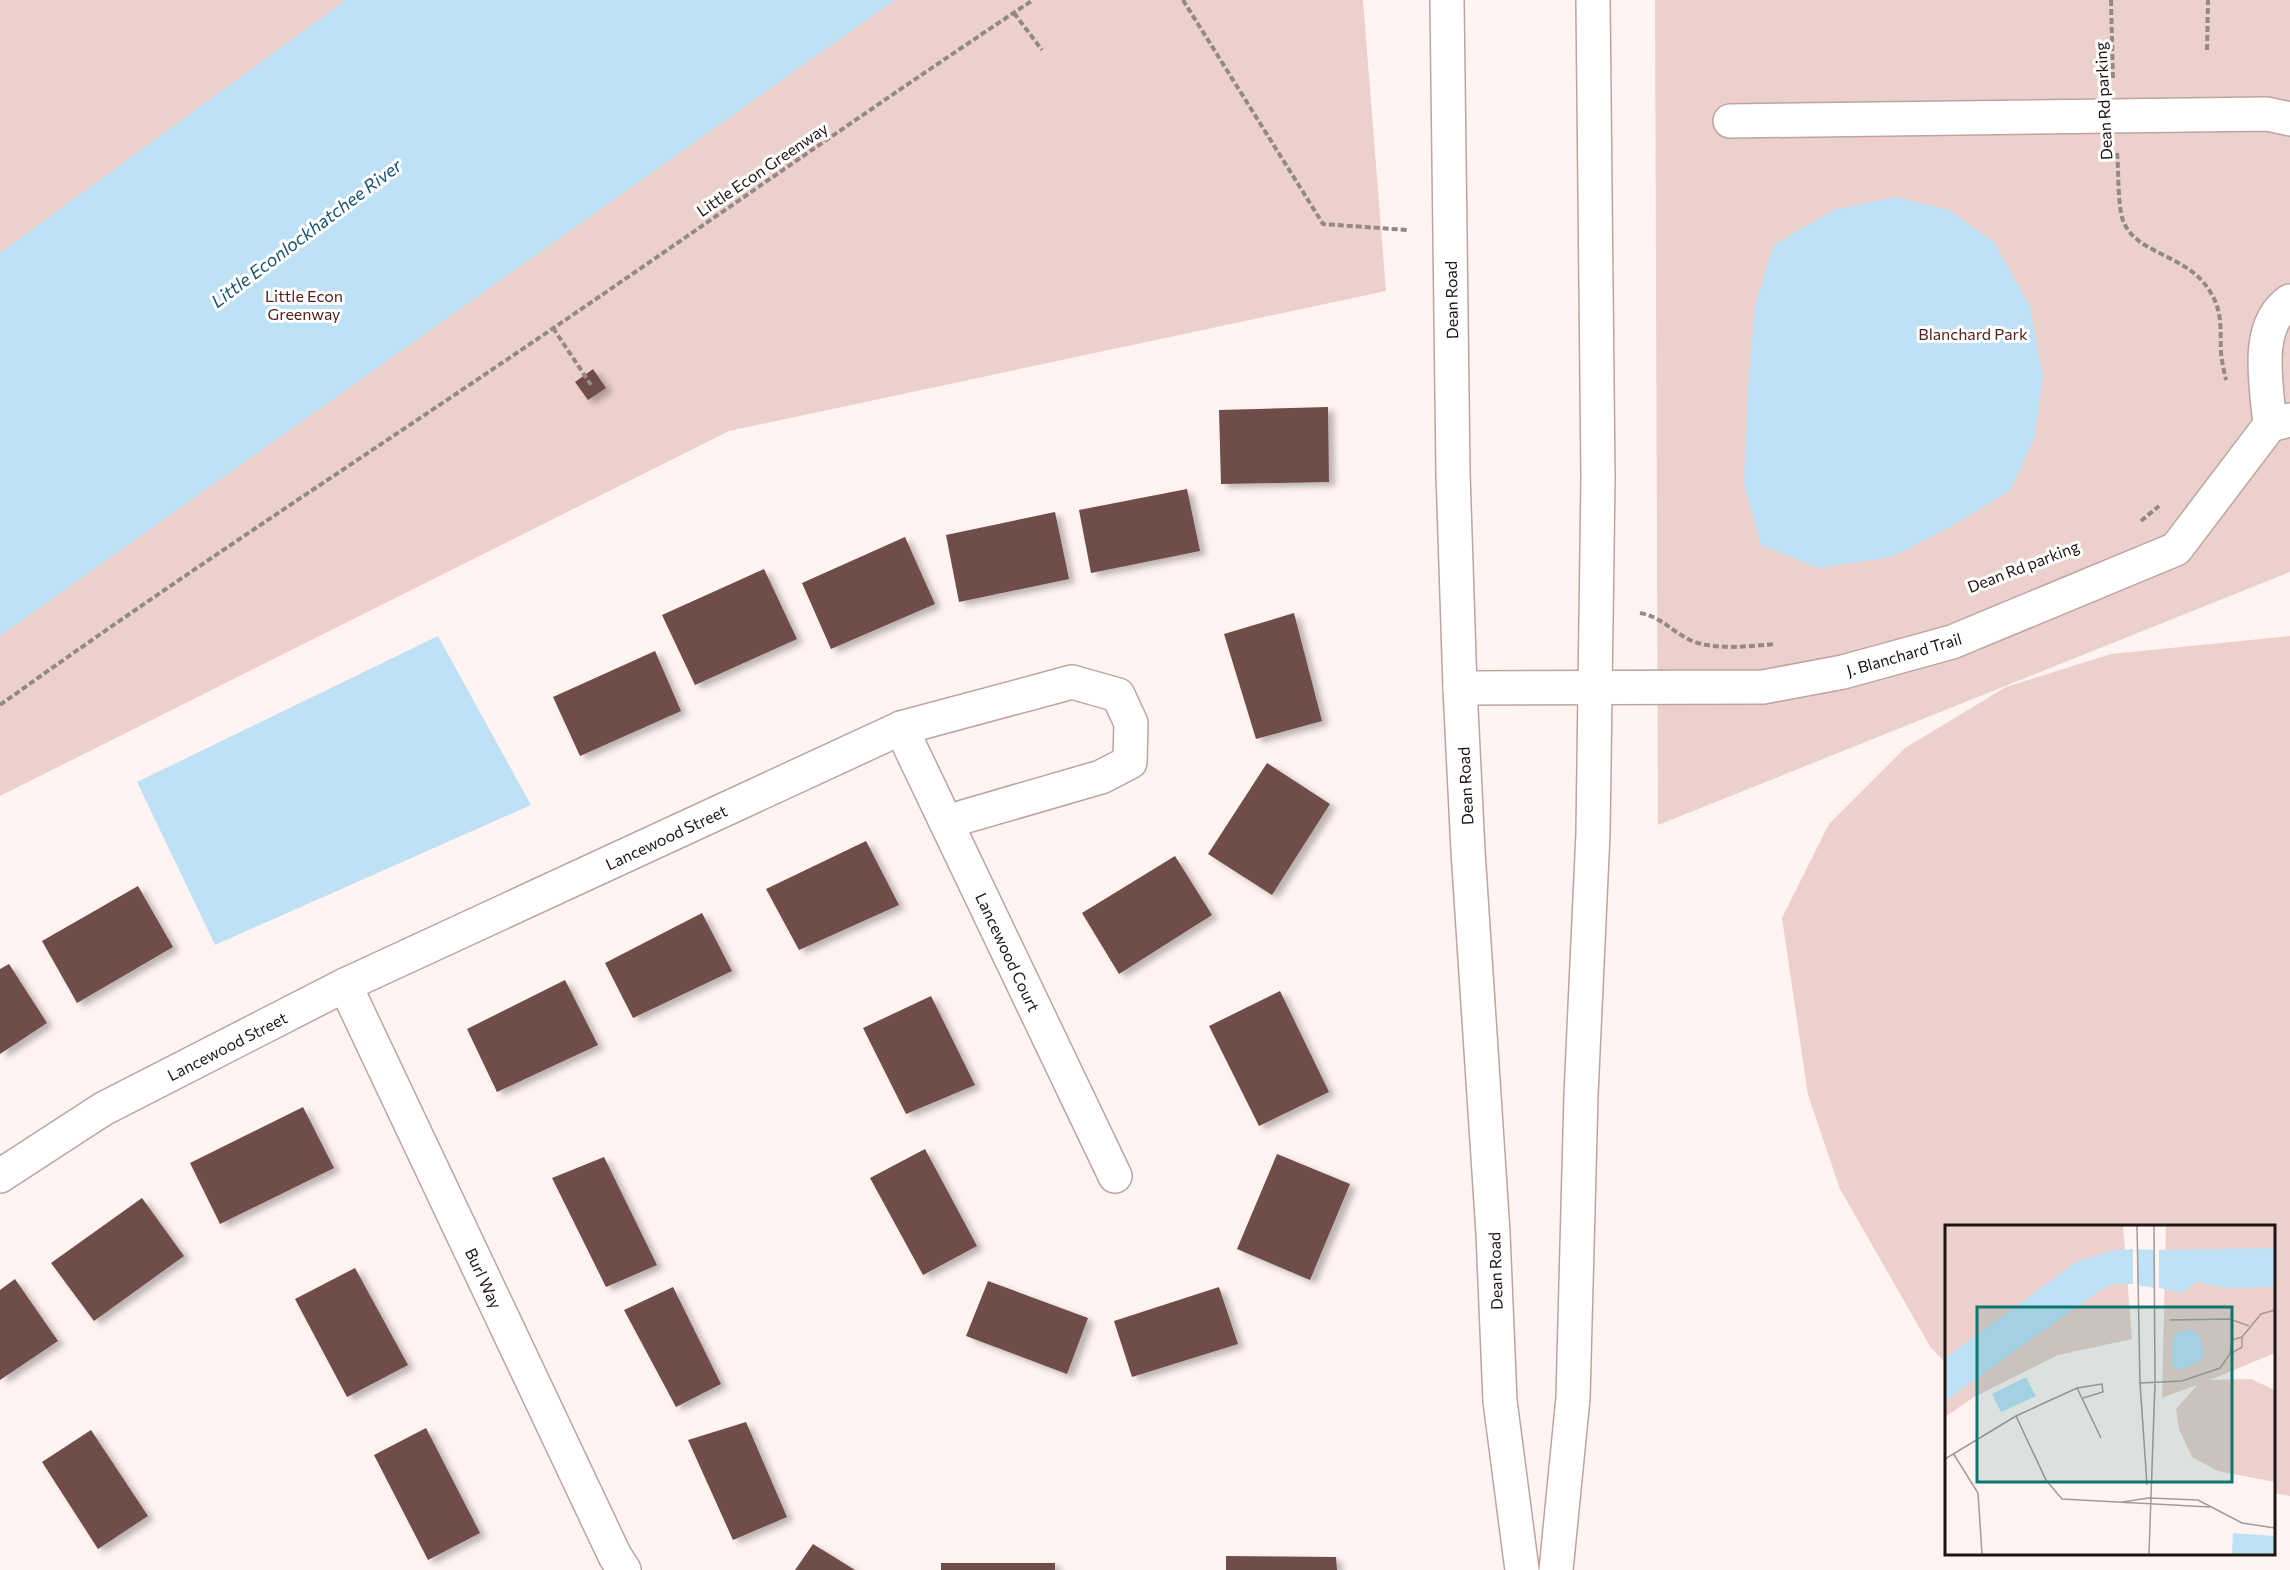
<svg xmlns="http://www.w3.org/2000/svg" width="2290" height="1570" font-family="Commissioner,sans-serif">
  <style>
    .green { fill: #ecd0cc }
    .water { fill: #bee1f6 }
    .building { fill: #6f4d49; filter: url(#shadow) }
    .lines { fill: none; stroke-linecap: round; stroke-linejoin: round }
    .minor-casing { stroke: #bda4a0; stroke-width: 36 }
    .major-casing { stroke: #bda4a0; stroke-width: 36 }
    .path { stroke: #938987; stroke-width: 4; stroke-dasharray: 6 3; stroke-linecap: butt }
    .minor { stroke: #fff; stroke-width: 33 }
    .major { stroke: #fff; stroke-width: 33 }
    .labels { text-anchor: middle; dominant-baseline: central; stroke-width: 6; stroke-linejoin: round; paint-order: stroke }
    .street-label { font-size: 16px; fill: #1d1413; stroke: #fff }
    .park-label { font-size: 16px; fill: #53201b; stroke: #fff }
    .water-label { font-size: 18px; font-style: italic; fill: #185371; stroke: #fff }
    .inset-road { fill: none; stroke: #a59a99; stroke-width: 1.5 }
    .view { fill: #0f766e; fill-opacity: 0.15; stroke: #0f766e; stroke-width: 3 }
    .inset-edge { fill: none; stroke: #1d1413; stroke-width: 3 }
  </style>
  <defs>
    <filter id="shadow"><feDropShadow dx="6" dy="4" stdDeviation="3" flood-color="#0004"/></filter>
  </defs>
  <rect width="100%" height="100%" fill="#fff4f2"/>
  <g class="green">
    <polygon points="0,0 1363,0 1386,291 729,431 0,796"/>
    <polygon points="1655,0 2290,0 2290,572 1658,825"/>
    <polygon points="2290,636 2290,1496 2274,1493 2274,1226 1946,1226 1946,1363 1931,1348 1840,1189 1808,1095 1782,918 1829,824 1905,748 2006,687 2111,654"/>
  </g>
  <g class="water">
    <polygon points="346,0 895,0 0,636 0,253"/>
    <polygon points="1896,197 1949,210 1994,242 2030,306 2043,377 2035,436 2011,490 1950,527 1892,557 1818,568 1761,545 1744,484 1748,388 1755,306 1774,245 1833,210"/>
    <polygon points="438,636 531,805 215,945 137,782"/>
  </g>
  <g class="building">
    <polygon points="593,369 606,388 588,400 575,382"/>
    <polygon points="1328,407 1329,482 1221,484 1219,410"/>
    <polygon points="1187,489 1200,551 1091,573 1079,510"/>
    <polygon points="1055,512 1069,579 959,602 946,535"/>
    <polygon points="905,537 935,604 831,649 802,583"/>
    <polygon points="764,569 797,639 695,685 662,615"/>
    <polygon points="1294,613 1322,721 1256,739 1224,634"/>
    <polygon points="655,651 681,711 580,756 553,697"/>
    <polygon points="1267,763 1330,804 1272,895 1208,854"/>
    <polygon points="866,841 899,905 799,950 766,889"/>
    <polygon points="1175,856 1212,915 1119,974 1082,913"/>
    <polygon points="138,886 173,947 77,1003 42,941"/>
    <polygon points="702,913 732,971 633,1018 605,963"/>
    <polygon points="9,964 47,1023 0,1054 0,969"/>
    <polygon points="565,980 598,1045 497,1092 467,1029"/>
    <polygon points="1280,991 1329,1092 1259,1126 1209,1026"/>
    <polygon points="931,996 975,1085 906,1114 863,1028"/>
    <polygon points="303,1107 334,1168 220,1224 190,1163"/>
    <polygon points="925,1149 977,1246 923,1275 870,1178"/>
    <polygon points="1277,1154 1350,1184 1310,1280 1237,1249"/>
    <polygon points="604,1157 657,1265 606,1287 552,1178"/>
    <polygon points="142,1198 184,1256 94,1321 51,1263"/>
    <polygon points="355,1268 408,1365 347,1397 295,1299"/>
    <polygon points="15,1279 58,1341 0,1380 0,1290"/>
    <polygon points="988,1281 1088,1318 1067,1374 966,1336"/>
    <polygon points="673,1287 721,1384 676,1407 624,1310"/>
    <polygon points="1219,1287 1238,1344 1132,1377 1114,1321"/>
    <polygon points="746,1422 787,1517 733,1540 688,1440"/>
    <polygon points="426,1428 480,1533 428,1560 374,1455"/>
    <polygon points="91,1430 148,1516 98,1549 42,1462"/>
    <polygon points="813,1544 855,1570 795,1570"/>
    <polygon points="1226,1556 1336,1557 1337,1570 1226,1570"/>
    <rect x="941" y="1563" width="114" height="7"/>
  </g>
  <g class="lines">
    <defs>
      <g id="minor">
        <polyline points="1730,121 2267,114 2290,119"/>
        <path d="M2270,425C2267,387 2253,326 2290,301"/>
        <polyline points="1460,688 1763,687 1843,672 1952,642 2176,549 2270,425 2290,420"/>
        <polyline points="901,728 1115,1176"/>
        <polyline points="345,985 615,1556 624,1570"/>
        <polyline points="0,1176 103,1109 345,985 901,728 1072,682 1118,695 1131,723 1130,762 1101,777 946,822"/>
      </g>
      <g id="major">
        <polyline points="1447,0 1453,473 1460,688 1468,851 1493,1233 1500,1401 1522,1570"/>
        <polyline points="1556,1570 1573,1398 1581,1095 1593,833 1598,478 1593,0"/>
      </g>
    </defs>
    <use href="#minor" class="minor-casing"/>
    <use href="#major" class="major-casing"/>
    <g class="path">
      <polyline points="1183,0 1323,224 1407,230"/>
      <polyline points="2111,0 2113,79"/>
      <polyline points="1014,13 1042,50"/>
      <polyline points="2207,50 2208,0"/>
      <path d="M2117,153C2119,170 2117,212 2125,225C2141,256 2191,255 2212,295C2223,314 2220,332 2221,353C2222,362 2224,371 2226,380"/>
      <polyline points="553,328 591,385"/>
      <polyline points="2141,521 2159,506"/>
      <path d="M1640,613C1662,617 1671,631 1690,640C1715,651 1748,646 1775,644"/>
      <path d="M0,705C174,580 353,464 530,344C698,230 864,112 1033,0"/>
    </g>
    <use href="#minor" class="minor"/>
    <use href="#major" class="major"/>
  </g>
  <g class="labels">
    <g class="street-label">
      <text transform="translate(2103 101) rotate(-93)">Dean Rd parking</text>
      <text transform="translate(762 169) rotate(-34)">Little Econ Greenway</text>
      <text transform="translate(1451 300) rotate(-91)">Dean Road</text>
      <text transform="translate(2023 566) rotate(-21)">Dean Rd parking</text>
      <text transform="translate(1904 654) rotate(-16)">J. Blanchard Trail</text>
      <text transform="translate(1465 786) rotate(-93)">Dean Road</text>
      <text transform="translate(666 837) rotate(-25)">Lancewood Street</text>
      <text transform="translate(1008 952) rotate(65)">Lancewood Court</text>
      <text transform="translate(227 1046) rotate(-27)">Lancewood Street</text>
      <text transform="translate(1495 1271) rotate(-92)">Dean Road</text>
      <text transform="translate(484 1278) rotate(65)">Burl Way</text>
    </g>
    <g class="park-label">
      <text x="304" y="295">Little Econ<tspan x="304" dy="18">Greenway</tspan></text>
      <text x="1973" y="333">Blanchard Park</text>
    </g>
    <g class="water-label">
      <text transform="translate(306 233) rotate(-37)">Little Econlockhatchee River</text>
    </g>
  </g>
  <g transform="translate(1945 1225)">
    <rect width="330" height="330" fill="#fff4f2"/>
    <path d="M0,1H178L187,114L113,130L29,172L0,192ZM221,1H330V128L265,155L306,154L330,165V257L273,246L247,232L234,204L231,184L252,160L217,173Z" fill="#ecd0cc"/>
    <path d="M330,23V62L281,63L251,57L238,68L214,63V25ZM188,24V59H170L157,64L0,176V133L133,36L170,25ZM193,24L209,25V63L193,60ZM243,104L254,108L259,130L256,136L235,145L228,142L227,135L228,116L230,109ZM81,152L91,171L56,187L47,169ZM288,308L330,311V329H287Z" fill="#bee1f6"/>
    <path class="inset-road" d="M192,1L195,158L202,260M225,95L285,94L304,101M285,129L287,115L297,112L316,89L330,85M195,158L237,156L275,143L285,129L297,122V112M132,163L156,213M71,191L101,255L117,274L265,282M8,228L33,268L37,329M0,234L71,191L132,163L157,159L158,167L138,173M177,277L204,273L253,275L297,298L330,303M204,329L210,158L209,1"/>
    <path class="view" d="M32,82H287V257H32Z"/>
    <rect width="330" height="330" class="inset-edge"/>
  </g>
</svg>
